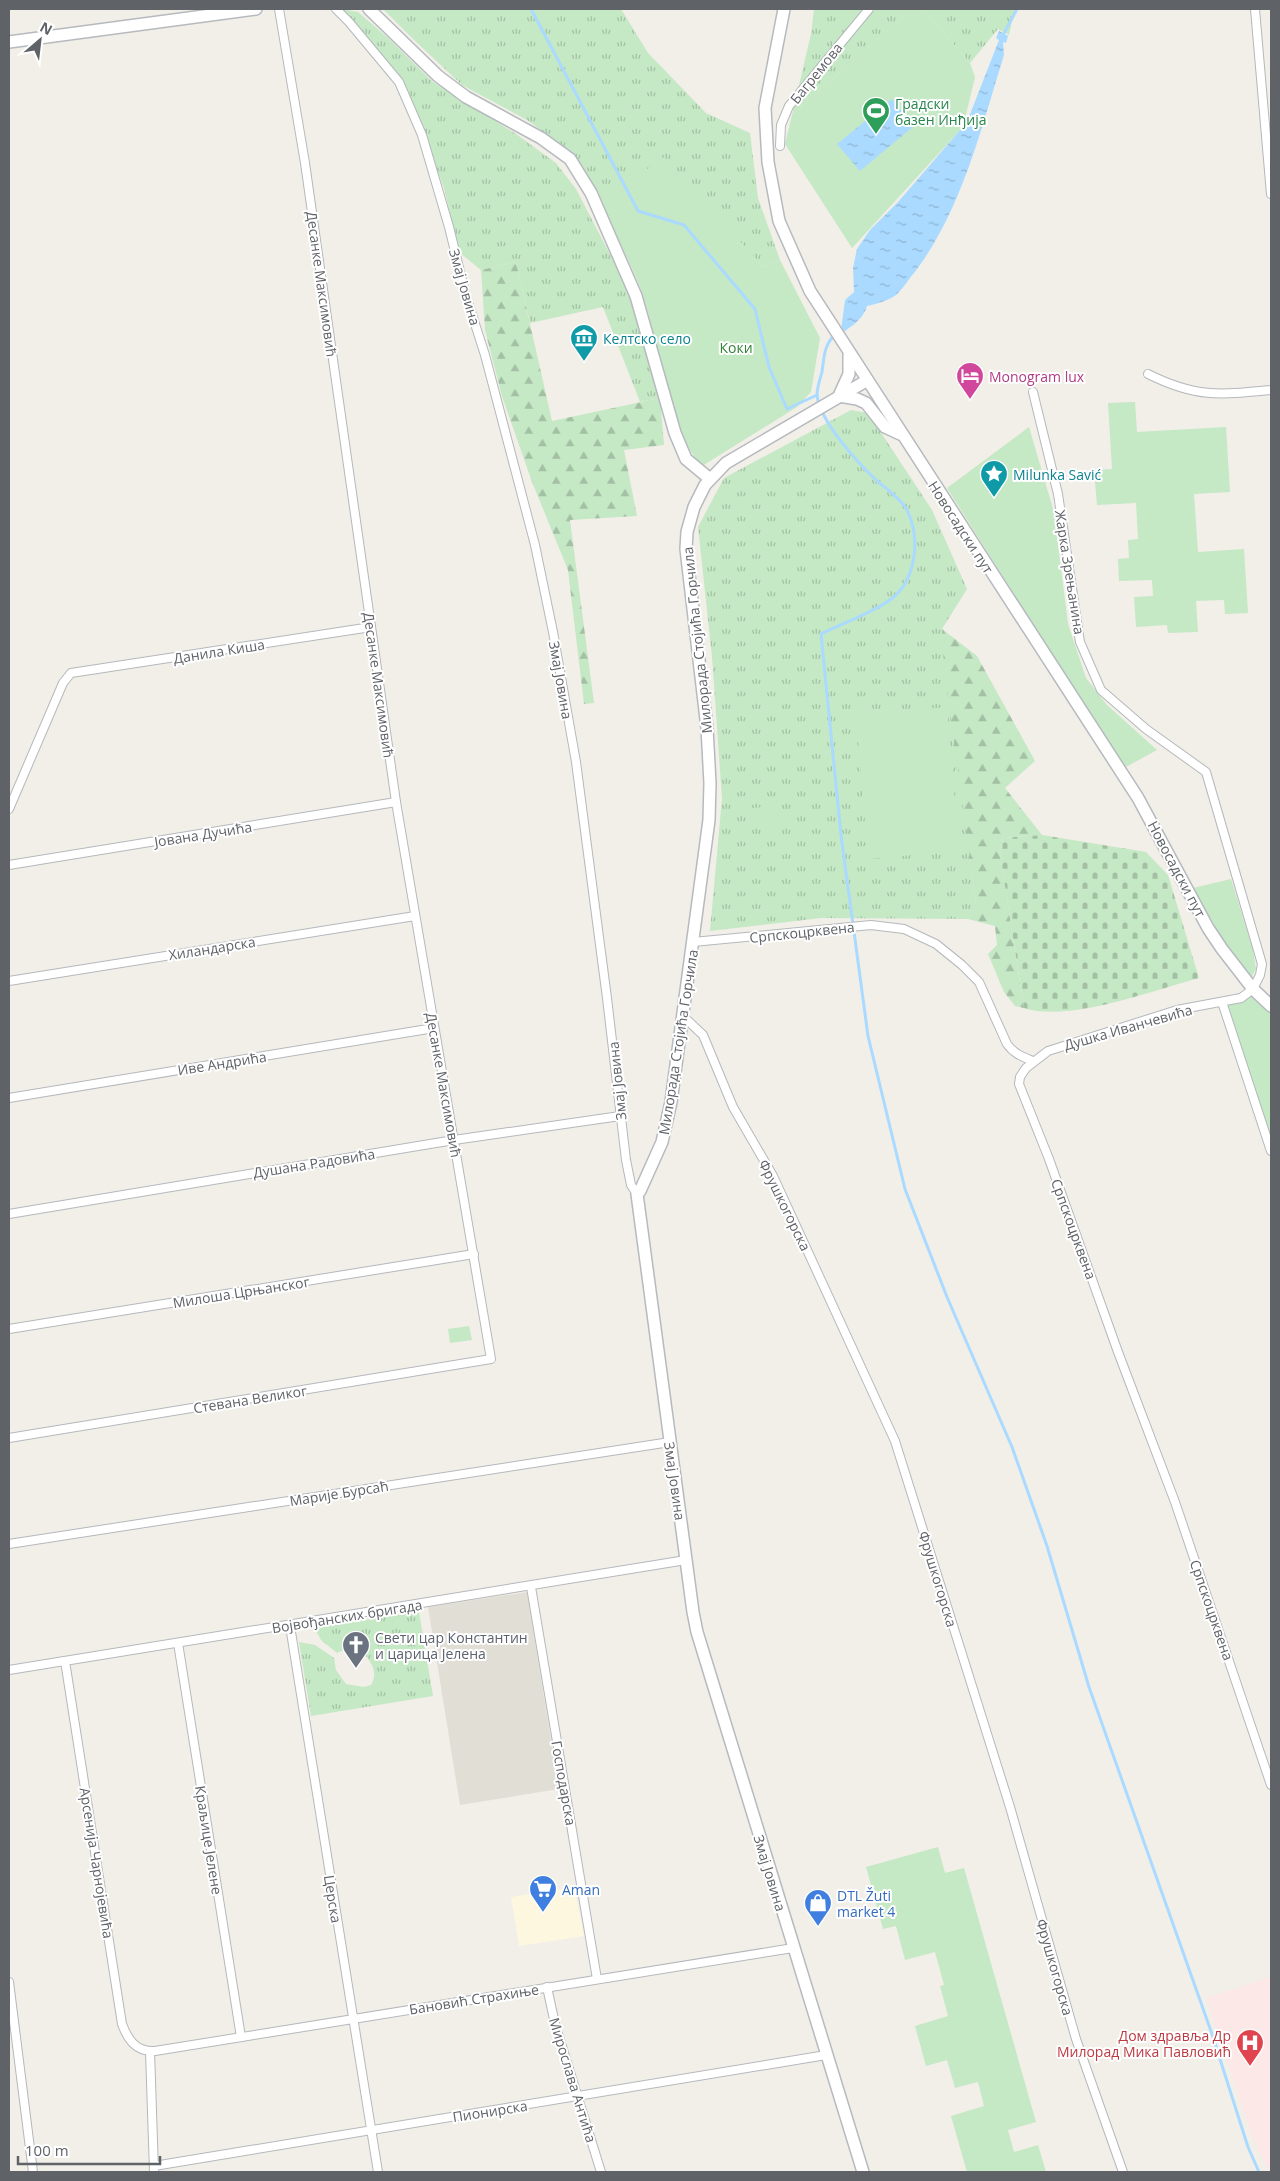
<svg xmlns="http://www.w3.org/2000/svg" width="1280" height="2181" font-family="'Open Sans',sans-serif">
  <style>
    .commercial { fill: #fef7e0 }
    .education { fill: #e1ded6 }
    .medical { fill: #fce8e6 }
    .grass { fill: url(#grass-tufts) }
    .forest { fill: url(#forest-firs) }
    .cemetery { fill: url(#cemetery-stones) }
    .green { fill: #c5e8c5 }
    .water { fill: url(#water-ripples) }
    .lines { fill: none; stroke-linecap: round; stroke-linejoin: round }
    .stream { stroke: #aadaff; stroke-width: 3 }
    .street-casing { stroke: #b5b8bc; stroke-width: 10 }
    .secondary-casing { stroke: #b6babf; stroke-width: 14 }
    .street { stroke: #fff; stroke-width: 8 }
    .secondary { stroke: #fff; stroke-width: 11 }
    .labels { text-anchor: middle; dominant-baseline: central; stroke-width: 4; stroke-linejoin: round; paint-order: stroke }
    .street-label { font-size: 14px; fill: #5f6368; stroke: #fff }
    .leisure-label { font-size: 14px; fill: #27864d; stroke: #fff; text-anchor: start }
    .culture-label { font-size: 14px; fill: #0d838f; stroke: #fff; text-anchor: start }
    .park-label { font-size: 14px; fill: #348238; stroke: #fff }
    .hotel-label { font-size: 14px; fill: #b23c85; stroke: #fff; text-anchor: start }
    .worship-label { font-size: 14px; fill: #5b616d; stroke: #fff; text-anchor: start }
    .shop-label { font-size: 14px; fill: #366cbe; stroke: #fff; text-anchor: start }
    .health-label { font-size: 14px; fill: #be3a42; stroke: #fff; text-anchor: end }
  </style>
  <defs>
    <pattern id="grass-tufts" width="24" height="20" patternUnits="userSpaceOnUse" patternTransform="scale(1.25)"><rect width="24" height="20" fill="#c5e8c5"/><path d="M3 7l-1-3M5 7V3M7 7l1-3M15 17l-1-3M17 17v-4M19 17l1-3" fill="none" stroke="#a3c0a4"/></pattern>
    <pattern id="forest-firs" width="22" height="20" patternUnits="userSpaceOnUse" patternTransform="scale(1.25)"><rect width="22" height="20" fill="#c5e8c5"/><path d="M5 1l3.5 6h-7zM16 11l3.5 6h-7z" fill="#a3c0a4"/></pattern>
    <pattern id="cemetery-stones" width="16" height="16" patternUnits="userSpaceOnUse" patternTransform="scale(1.25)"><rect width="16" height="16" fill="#c5e8c5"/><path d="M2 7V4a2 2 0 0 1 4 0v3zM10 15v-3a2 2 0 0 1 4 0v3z" fill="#a3c0a4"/></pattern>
    <pattern id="water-ripples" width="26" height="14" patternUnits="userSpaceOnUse" patternTransform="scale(1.25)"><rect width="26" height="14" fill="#aadaff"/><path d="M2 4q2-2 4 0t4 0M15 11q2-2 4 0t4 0" fill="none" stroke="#8eb4d2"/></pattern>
  </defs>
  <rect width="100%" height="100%" fill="#f1efe8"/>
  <polygon class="commercial" points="574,1887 584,1936 519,1946 511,1897"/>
  <polygon class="education" points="527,1592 559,1789 460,1805 428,1607"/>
  <polygon class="medical" points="1271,1977 1271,2172 1269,2172 1252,2137 1206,1998"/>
  <g class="grass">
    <polygon points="341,9 358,12 387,37 433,82 516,134 556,163 576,189 618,270 629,296 660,398 640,402 603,307 530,323 516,262 481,270 459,252 444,188 402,80"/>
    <polygon points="383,9 621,9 648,53 706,113 750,133 758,198 780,260 764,268 664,158 602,202 583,167 566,148 527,120 462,85 412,38"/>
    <polygon points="814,9 912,9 792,115 811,34"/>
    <polygon points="923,9 1018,9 1013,16 1009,35 998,29 970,63"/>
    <polygon points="851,410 868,413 932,510 967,589 942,629 976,904 968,919 821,918 710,931 722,798 712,657 698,527 724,478"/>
    <path d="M419,1612L433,1696L311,1716L299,1642L315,1645L334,1658L336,1670L346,1684L364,1687L371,1685C377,1675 374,1667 367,1657C358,1652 347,1647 337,1653L321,1640L314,1627Z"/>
  </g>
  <g class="forest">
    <polygon points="516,262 552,421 660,398 664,445 624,450 637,516 570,520 594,703 584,704 568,570 532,482 502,396 485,330 481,270"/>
    <polygon points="942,629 977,656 1035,761 1005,788 1042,835 1003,838 1000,854 1024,1008 1015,1006 1004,992 988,954 997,945 995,926 968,919 976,903 944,666"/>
  </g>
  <path class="cemetery" d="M1042,835L1146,852L1168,875L1199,978C1154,990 1068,1023 1024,1008L1000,854L1003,838Z"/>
  <g class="green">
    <polygon points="912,9 923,9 970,63 975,77 963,127 852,248 785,144 792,115"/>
    <path d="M664,157L764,268L780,260L820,338L811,392L797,407L702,466C663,423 661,344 641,290C630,260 613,232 602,202Z"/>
    <polygon points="1135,402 1137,432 1226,427 1230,492 1194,494 1198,552 1244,549 1248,613 1225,614 1224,600 1196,601 1198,632 1168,633 1167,625 1136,627 1134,597 1153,596 1152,580 1119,581 1118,559 1129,558 1128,540 1138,539 1136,503 1097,505 1094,470 1112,469 1108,403"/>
    <polygon points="1029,427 1054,512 1068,624 1086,678 1107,705 1157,750 1124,768 947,488"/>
    <polygon points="947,707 959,851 868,859 856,715"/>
    <polygon points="779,805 781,821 747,824 746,809"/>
    <polygon points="1231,879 1253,950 1256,969 1251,978 1225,943 1193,888"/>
    <polygon points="1253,989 1271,1006 1271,1151 1222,1002"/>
    <polygon points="469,1326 472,1340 450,1343 448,1329"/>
    <polygon points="938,1847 945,1873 964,1868 1036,2122 1008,2130 1014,2152 1038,2145 1046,2172 967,2172 951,2116 984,2106 978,2082 955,2088 947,2060 926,2066 915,2026 948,2016 940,1986 944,1985 935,1952 905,1960 896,1926 883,1929 866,1867"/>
  </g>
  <g class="water">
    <path d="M999,31L1008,36L1006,43L1003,42L1004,55C981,129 960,217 910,278C906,283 901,291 896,295C888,301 876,304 867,306C864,317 855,324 845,331L841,330L845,300L854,292L853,268L857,249L870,230L898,202L967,122L999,40L996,38Z"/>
    <polygon points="892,99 914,126 860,171 837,144"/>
  </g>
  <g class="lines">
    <g class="stream">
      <polyline points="531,9 638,211 684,225 755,309 769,367 787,409 817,395"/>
      <polyline points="1002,37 1017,9"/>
      <path d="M835,335C824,344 824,358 822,372C820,379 817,388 817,395C820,422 858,463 877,481C887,489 901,499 907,510C920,536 917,575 895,596C879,610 841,624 821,634L841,835L868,1036L905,1189L947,1297L1012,1447L1047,1546L1089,1687L1212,2034L1248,2147L1259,2172"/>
    </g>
    <defs>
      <g id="street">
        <polyline points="336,9 349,22 399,82 422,135 449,227 466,296 485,355 535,545 553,632 576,762 607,998 626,1160 631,1185 637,1194"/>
        <polyline points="1255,9 1271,194"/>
        <polyline points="780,146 781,125 789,106 869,9"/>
        <path d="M1148,374C1196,398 1220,395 1271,390"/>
        <polyline points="1033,392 1058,494 1080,642 1101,690 1146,729 1206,772 1262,964 1260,975 1253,989 1241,998 1177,1010 1048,1051 1026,1068 1020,1077 1019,1084 1049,1159 1118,1352 1175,1502 1271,1785"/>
        <polyline points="9,809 63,683 71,673 371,627"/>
        <polyline points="9,865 396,802"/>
        <path d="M693,942L871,925L904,929L936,944L962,965L979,982L1007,1044C1014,1054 1023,1057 1033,1061"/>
        <polyline points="9,981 415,916"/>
        <polyline points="1222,1002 1271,1151"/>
        <polyline points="684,1017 703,1035 733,1107 773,1176 895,1441 1010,1807 1076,2039 1123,2172"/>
        <polyline points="9,1098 434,1028"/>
        <polyline points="9,1214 454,1140 620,1116"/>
        <polyline points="9,1329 474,1254"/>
        <polyline points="9,1438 491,1359 396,802 305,163 279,9"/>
        <polyline points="9,1544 670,1442"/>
        <polyline points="531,1587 597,1979"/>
        <polyline points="290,1626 378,2172"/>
        <polyline points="178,1643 241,2037"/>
        <path d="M65,1661L122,2024C128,2040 136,2052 155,2051L793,1948"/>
        <polyline points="9,1670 686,1560"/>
        <polyline points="9,1982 33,2172"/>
        <polyline points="547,1987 555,2024 601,2172"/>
        <polyline points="150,2051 154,2172"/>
        <polyline points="154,2166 826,2055"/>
      </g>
      <g id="secondary">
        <polyline points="369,9 438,76 466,97 541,138 570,159 591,193 636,296 675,433 686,459 710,479"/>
        <polyline points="784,9 765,108 768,162 779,221 810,291 1138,798 1208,928 1222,949 1253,989 1271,1006"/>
        <polyline points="9,42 256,9"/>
        <polyline points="849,355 849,374 839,396 857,399 866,403 885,427 900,434"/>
        <polyline points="863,2172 697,1632 693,1612 637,1194 640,1191 662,1142 671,1102 709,820 710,783 707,728 686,549 687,532 694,507 705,485 726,463 866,381"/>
      </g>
    </defs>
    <use href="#street" class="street-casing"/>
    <use href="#secondary" class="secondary-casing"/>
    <use href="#street" class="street"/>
    <use href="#secondary" class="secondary"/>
  </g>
  <defs>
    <symbol id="stadium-pin" viewBox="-11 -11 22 30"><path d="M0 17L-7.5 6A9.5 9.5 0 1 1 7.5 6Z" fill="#2e9e5b" stroke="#fff"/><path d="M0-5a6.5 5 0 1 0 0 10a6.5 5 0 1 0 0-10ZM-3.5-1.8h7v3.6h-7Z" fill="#fff"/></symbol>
    <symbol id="museum-pin" viewBox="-11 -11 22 30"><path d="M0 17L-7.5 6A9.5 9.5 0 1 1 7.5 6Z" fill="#0f9aa8" stroke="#fff"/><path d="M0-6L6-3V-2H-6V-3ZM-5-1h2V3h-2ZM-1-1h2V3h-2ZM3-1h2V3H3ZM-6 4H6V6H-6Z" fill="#fff"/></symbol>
    <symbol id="hotel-pin" viewBox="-11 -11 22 30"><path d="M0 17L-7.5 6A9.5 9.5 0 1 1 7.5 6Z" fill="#d1479c" stroke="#fff"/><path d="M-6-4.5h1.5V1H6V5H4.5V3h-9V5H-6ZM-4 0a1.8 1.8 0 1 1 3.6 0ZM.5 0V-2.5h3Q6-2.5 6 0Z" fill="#fff"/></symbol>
    <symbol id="sight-pin" viewBox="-11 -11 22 30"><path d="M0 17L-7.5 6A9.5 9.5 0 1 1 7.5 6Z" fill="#0f9aa8" stroke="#fff"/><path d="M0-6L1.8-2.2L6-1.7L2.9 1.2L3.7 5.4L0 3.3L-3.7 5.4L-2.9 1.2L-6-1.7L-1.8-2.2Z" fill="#fff"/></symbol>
    <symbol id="church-pin" viewBox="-11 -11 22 30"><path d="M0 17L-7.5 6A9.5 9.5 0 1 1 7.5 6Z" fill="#6b7280" stroke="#fff"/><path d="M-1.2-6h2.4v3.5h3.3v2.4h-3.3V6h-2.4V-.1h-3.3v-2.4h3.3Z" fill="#fff"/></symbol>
    <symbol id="supermarket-pin" viewBox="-11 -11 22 30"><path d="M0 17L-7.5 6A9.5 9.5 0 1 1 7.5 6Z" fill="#3f7fe0" stroke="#fff"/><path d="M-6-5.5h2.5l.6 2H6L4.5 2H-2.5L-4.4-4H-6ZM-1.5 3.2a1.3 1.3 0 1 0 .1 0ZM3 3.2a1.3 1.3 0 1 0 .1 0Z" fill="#fff"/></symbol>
    <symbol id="shop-pin" viewBox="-11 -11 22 30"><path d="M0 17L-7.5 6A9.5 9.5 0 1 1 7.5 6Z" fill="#3f7fe0" stroke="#fff"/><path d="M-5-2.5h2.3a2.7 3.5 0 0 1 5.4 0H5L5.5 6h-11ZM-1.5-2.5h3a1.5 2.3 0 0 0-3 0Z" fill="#fff"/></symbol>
    <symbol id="hospital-pin" viewBox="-11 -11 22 30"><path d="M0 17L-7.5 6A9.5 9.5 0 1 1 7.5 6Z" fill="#e0444e" stroke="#fff"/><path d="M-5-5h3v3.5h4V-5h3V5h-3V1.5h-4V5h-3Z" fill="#fff"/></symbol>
  </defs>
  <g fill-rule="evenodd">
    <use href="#stadium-pin" x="860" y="95" width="32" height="43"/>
    <use href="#museum-pin" x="568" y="322" width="32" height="43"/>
    <use href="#hotel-pin" x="954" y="360" width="32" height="43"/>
    <use href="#sight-pin" x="978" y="458" width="32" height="43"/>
    <use href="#church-pin" x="340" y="1629" width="32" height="43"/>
    <use href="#supermarket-pin" x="527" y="1873" width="32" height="43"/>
    <use href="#shop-pin" x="802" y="1887" width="32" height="43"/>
    <use href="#hospital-pin" x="1234" y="2027" width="32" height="43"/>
  </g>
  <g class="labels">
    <g class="street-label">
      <text transform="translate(816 73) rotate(-51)">Багремова</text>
      <text transform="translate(322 284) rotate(82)">Десанке Максимовић</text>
      <text transform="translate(465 287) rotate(74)">Змај Јовина</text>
      <text transform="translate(961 527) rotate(57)">Новосадски пут</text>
      <text transform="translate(1070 572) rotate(81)">Жарка Зрењанина</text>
      <text transform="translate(697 640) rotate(-96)">Милорада Стојића Горчила</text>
      <text transform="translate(219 651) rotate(-9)">Данила Киша</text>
      <text transform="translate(561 680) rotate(80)">Змај Јовина</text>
      <text transform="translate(379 685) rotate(82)">Десанке Максимовић</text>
      <text transform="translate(203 834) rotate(-9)">Јована Дучића</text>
      <text transform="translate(1177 869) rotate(62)">Новосадски пут</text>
      <text transform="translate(802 932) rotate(-6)">Српскоцрквена</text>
      <text transform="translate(212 948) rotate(-9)">Хиландарска</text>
      <text transform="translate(1128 1027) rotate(-16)">Душка Иванчевића</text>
      <text transform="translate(678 1042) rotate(-81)">Милорада Стојића Горчила</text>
      <text transform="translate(222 1063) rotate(-9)">Иве Андрића</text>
      <text transform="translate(617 1081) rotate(-96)">Змај Јовина</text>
      <text transform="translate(444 1085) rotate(80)">Десанке Максимовић</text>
      <text transform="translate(314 1163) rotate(-9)">Душана Радовића</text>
      <text transform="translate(785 1205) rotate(64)">Фрушкогорска</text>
      <text transform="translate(1074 1229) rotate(70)">Српскоцрквена</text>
      <text transform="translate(241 1292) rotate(-9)">Милоша Црњанског</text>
      <text transform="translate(250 1399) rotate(-9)">Стевана Великог</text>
      <text transform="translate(675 1481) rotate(82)">Змај Јовина</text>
      <text transform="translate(339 1493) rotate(-9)">Марије Бурсаћ</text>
      <text transform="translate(938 1579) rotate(73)">Фрушкогорска</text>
      <text transform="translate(1212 1610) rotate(71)">Српскоцрквена</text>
      <text transform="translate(347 1616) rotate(-9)">Војвођанских бригада</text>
      <text transform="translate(564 1783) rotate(80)">Господарска</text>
      <text transform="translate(209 1840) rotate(81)">Краљице Јелене</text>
      <text transform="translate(97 1863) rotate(81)">Арсенија Чарнојевића</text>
      <text transform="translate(770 1873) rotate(73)">Змај Јовина</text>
      <text transform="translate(333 1899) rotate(81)">Церска</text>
      <text transform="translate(1055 1967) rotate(74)">Фрушкогорска</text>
      <text transform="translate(474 1999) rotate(-9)">Бановић Страхиње</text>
      <text transform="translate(573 2080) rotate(73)">Мирослава Антића</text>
      <text transform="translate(490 2111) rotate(-9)">Пионирска</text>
    </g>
    <g class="leisure-label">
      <text x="895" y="103">Градски<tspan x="895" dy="16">базен Инђија</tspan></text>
    </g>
    <g class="culture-label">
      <text x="603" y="338">Келтско село</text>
      <text x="1013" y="474">Milunka Savić</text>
    </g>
    <g class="park-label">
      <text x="736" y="347">Коки</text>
    </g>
    <g class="hotel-label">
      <text x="989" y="376">Monogram lux</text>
    </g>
    <g class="worship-label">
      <text x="375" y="1637">Свети цар Константин<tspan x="375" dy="16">и царица Јелена</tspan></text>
    </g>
    <g class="shop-label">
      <text x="562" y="1889">Aman</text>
      <text x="837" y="1895">DTL Žuti<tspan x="837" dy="16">market 4</tspan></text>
    </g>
    <g class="health-label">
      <text x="1231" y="2035">Дом здравља Др<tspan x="1231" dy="16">Милорад Мика Павловић</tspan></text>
    </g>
  </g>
  <rect width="1280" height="2181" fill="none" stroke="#5f6368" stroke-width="20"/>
  <g transform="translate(40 40) rotate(28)" stroke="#ffffff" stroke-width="4" paint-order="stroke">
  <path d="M0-4L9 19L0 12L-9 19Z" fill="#5f6368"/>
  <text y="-8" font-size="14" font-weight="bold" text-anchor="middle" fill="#5f6368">N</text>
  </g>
  <path d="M18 2156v8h142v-8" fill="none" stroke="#5f6368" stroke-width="2.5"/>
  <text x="25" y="2156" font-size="15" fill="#5f6368" stroke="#ffffff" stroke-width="4" paint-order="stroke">100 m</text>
</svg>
